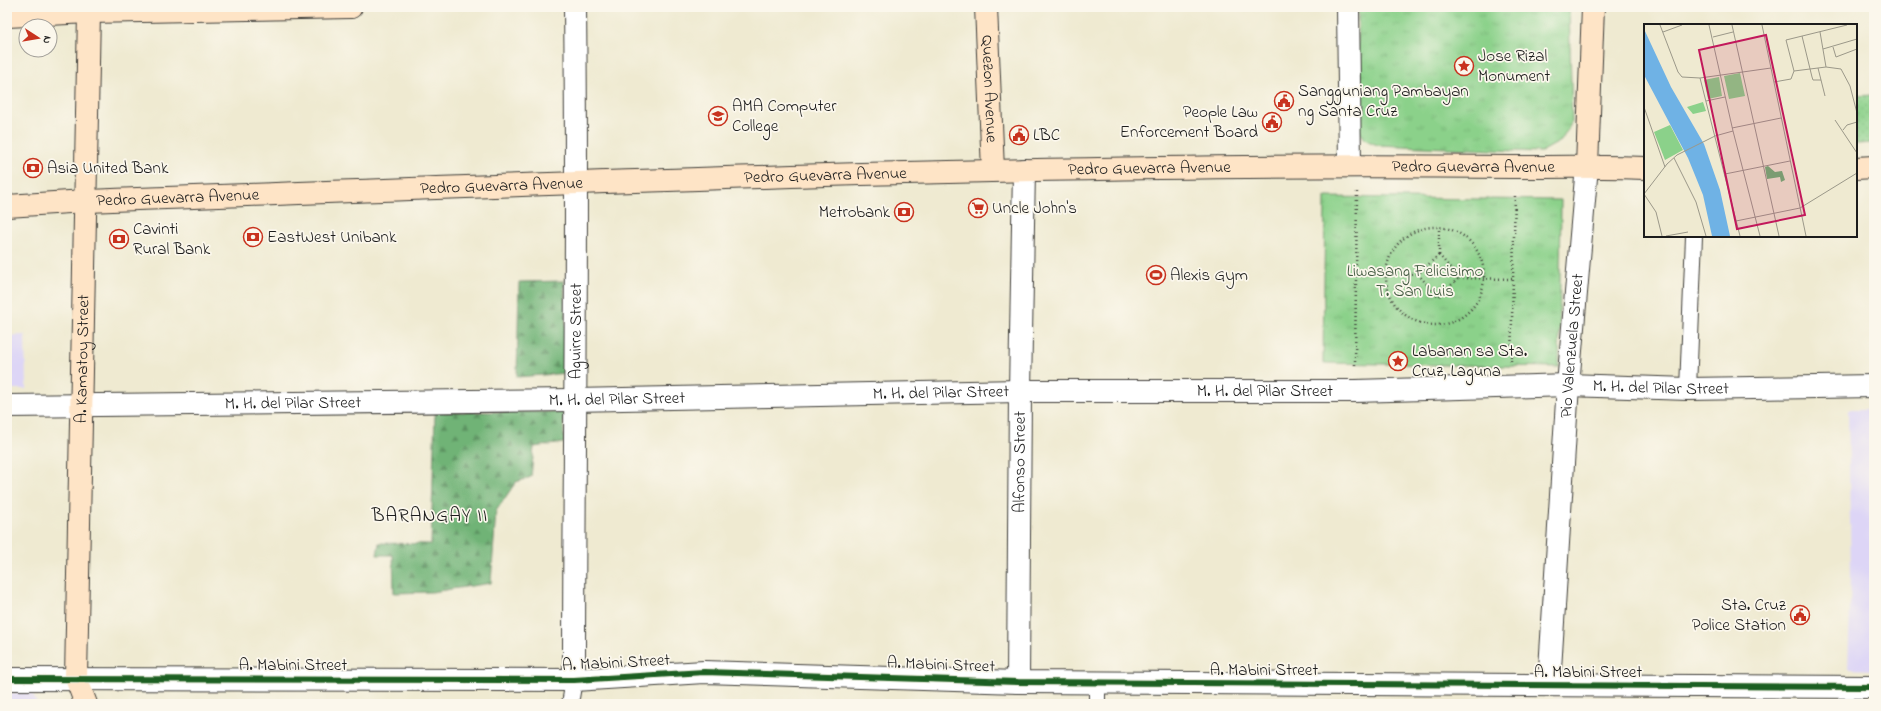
<svg xmlns="http://www.w3.org/2000/svg" width="1881" height="711" font-family="'Indie Flower',sans-serif">
  <style>
    .built { fill: #ddd5f6 }
    .grass { fill: url(#grass-tufts); stroke: #547653 }
    .forest { fill: url(#forest-firs); stroke: #466849 }
    .garden { fill: url(#garden-dots); stroke: #547653 }
    .lines { fill: none; stroke-linecap: round; stroke-linejoin: round }
    .lane-casing { stroke: #3c3b37; stroke-width: 18 }
    .street-casing { stroke: #3c3b37; stroke-width: 24 }
    .secondary-casing { stroke: #3c3b37; stroke-width: 24 }
    .path { stroke: #3c3b37; stroke-width: 2.5; stroke-dasharray: 1 3; stroke-linecap: butt }
    .lane { stroke: #fff; stroke-width: 16 }
    .street { stroke: #fff; stroke-width: 22 }
    .secondary { stroke: #fee4c6; stroke-width: 22 }
    .cycleway-casing { stroke: #fbf7ec; stroke-width: 8 }
    .cycleway { stroke: #1b5e20; stroke-width: 6 }
    .labels { text-anchor: middle; dominant-baseline: central; stroke-width: 3.5; stroke-linejoin: round; paint-order: stroke }
    .poi-label { font-size: 17px; fill: #1c1c1c; stroke: #fbf7ec; text-anchor: start }
    .street-label { font-size: 17px; fill: #1c1c1c; stroke: #fbf7ec }
    .park-label { font-size: 17px; fill: #435b42; stroke: #fbf7ec }
    .quarter-label { font-size: 19px; letter-spacing: 1px; fill: #1c1c1c; stroke: #fbf7ec }
    .inset-road { fill: none; stroke: #9b9889; stroke-width: 1 }
    .view { fill: #c2185b; fill-opacity: 0.15; stroke: #c2185b; stroke-width: 2 }
    .inset-edge { fill: none; stroke: #1c1c1c; stroke-width: 2 }
  </style>
  <defs>
    <pattern id="grass-tufts" width="24" height="20" patternUnits="userSpaceOnUse"><rect width="24" height="20" fill="#8bd18a"/><path d="M3 7l-1-3M5 7V3M7 7l1-3M15 17l-1-3M17 17v-4M19 17l1-3" fill="none" stroke="#77b376"/></pattern>
    <pattern id="forest-firs" width="22" height="20" patternUnits="userSpaceOnUse"><rect width="22" height="20" fill="#70b376"/><path d="M5 1l3.5 6h-7zM16 11l3.5 6h-7z" fill="#5b9160"/></pattern>
    <pattern id="garden-dots" width="8" height="8" patternUnits="userSpaceOnUse"><rect width="8" height="8" fill="#8bd18a"/><path d="M2 2h.1M6 6h.1" fill="none" stroke="#77b376" stroke-width="1.8" stroke-linecap="round"/></pattern>
  </defs>
  <rect width="100%" height="100%" fill="#fbf7ec"/>
  <filter id="ink" filterUnits="userSpaceOnUse"><feTurbulence type="fractalNoise" baseFrequency=".025" numOctaves="2"/><feDisplacementMap in="SourceGraphic" scale="8" xChannelSelector="R" yChannelSelector="G"/><feConvolveMatrix kernelMatrix="1 2 1 2 8 2 1 2 1" color-interpolation-filters="sRGB"/></filter>
  <filter id="wash" filterUnits="userSpaceOnUse"><feTurbulence type="fractalNoise" baseFrequency=".012" numOctaves="4" result="noise"/><feDisplacementMap in="SourceGraphic" scale="16" xChannelSelector="R" yChannelSelector="G"/><feGaussianBlur stdDeviation="0.9" result="paint"/><feColorMatrix in="noise" values="0 0 0 0 0 0 0 0 0 0 0 0 0 0 0 0 0 1.4 0 .05"/><feComposite in="paint" operator="in"/></filter>
  <g filter="url(#wash)">
    <rect width="100%" height="100%" fill="#efead1"/>
    <g class="built">
      <polygon points="25,335 26,389 7,389 7,336"/>
      <polygon points="1848,410 1874,410 1874,670 1848,669 1851,576"/>
      <polygon points="32,692 37,704 7,704 7,693"/>
      <polygon points="1556,699 1701,704 1556,704"/>
    </g>
    <g class="grass">
      <polygon points="1358,7 1569,7 1572,122 1561,141 1541,152 1377,145 1366,140 1358,130"/>
      <polygon points="1325,197 1561,200 1559,367 1323,363"/>
    </g>
    <g class="forest">
      <polygon points="564,281 568,373 517,377 519,282"/>
      <polygon points="435,412 563,412 564,443 534,447 531,477 516,482 496,511 491,583 432,592 394,593 393,555 377,555 379,543 431,544"/>
    </g>
    <polygon class="garden" points="1874,95 1874,143 1856,144 1856,96"/>
  </g>
  <g filter="url(#ink)">
    <g class="lines">
      <defs>
        <g id="lane">
          <polyline points="1688,389 1694,236"/>
          <polyline points="570,704 574,680"/>
          <polyline points="1097,704 1097,683"/>
        </g>
        <g id="street">
          <polyline points="1348,7 1350,165"/>
          <path id="s1" d="M7,406L574,400L1020,391H1355L1568,385L1688,389L1874,386"/>
          <polyline points="7,679 574,680 704,672 1018,682 1874,687"/>
          <path id="s2" d="M574,680C574,456 578,231 575,7"/>
          <path id="s3" d="M1018,682L1020,391L1024,170"/>
          <path id="s4" d="M1549,685L1568,385L1587,166"/>
        </g>
        <g id="secondary">
          <path id="s5" d="M986,7L993,170"/>
          <polyline points="7,16 89,12 351,7"/>
          <polyline points="1587,166 1593,7"/>
          <polyline points="1856,168 1874,167"/>
          <path id="s6" d="M7,206L85,201C443,188 801,173 1159,168C1277,166 1394,166 1512,167C1556,167 1600,166 1645,168"/>
          <path id="s7" d="M86,704L76,678L89,12"/>
        </g>
      </defs>
      <use href="#lane" class="lane-casing"/>
      <use href="#street" class="street-casing"/>
      <use href="#secondary" class="secondary-casing"/>
      <g class="path">
        <circle cx="1435" cy="276" r="49"/>
        <polygon points="1439,255 1459,278 1438,297 1418,274"/>
        <polyline points="1439,255 1439,227"/>
        <polyline points="1356,273 1418,274"/>
        <polyline points="1459,278 1513,279"/>
        <polyline points="1511,361 1515,194"/>
        <polyline points="1355,365 1357,192"/>
      </g>
      <use href="#lane" class="lane"/>
      <use href="#street" class="street"/>
      <use href="#secondary" class="secondary"/>
      <defs>
        <polyline id="cycleway" points="7,679 574,680 704,672 1018,682 1874,687"/>
      </defs>
      <use href="#cycleway" class="cycleway-casing"/>
      <use href="#cycleway" class="cycleway"/>
    </g>
  </g>
  <defs>
    <symbol id="sight-ring" viewBox="-11 -11 22 22"><circle r="9.5" fill="#fbf7ec" stroke="#c8321e" stroke-width="1.5"/><path d="M0-6L1.8-2.2L6-1.7L2.9 1.2L3.7 5.4L0 3.3L-3.7 5.4L-2.9 1.2L-6-1.7L-1.8-2.2Z" fill="#c8321e"/></symbol>
    <symbol id="civic-ring" viewBox="-11 -11 22 22"><circle r="9.5" fill="#fbf7ec" stroke="#c8321e" stroke-width="1.5"/><path d="M-.6-6.5H3V-4.5H.6V-3L4-1V1h2V6H-6V1h2V-1L-.6-3ZM-1.2 2.5V6h2.4V2.5Z" fill="#c8321e"/></symbol>
    <symbol id="university-ring" viewBox="-11 -11 22 22"><circle r="9.5" fill="#fbf7ec" stroke="#c8321e" stroke-width="1.5"/><path d="M0-5L7-2L0 1L-7-2ZM-4 1L0 2.5L4 1V4Q0 6-4 4Z" fill="#c8321e"/></symbol>
    <symbol id="bank-ring" viewBox="-11 -11 22 22"><circle r="9.5" fill="#fbf7ec" stroke="#c8321e" stroke-width="1.5"/><path d="M-6-4H6V4H-6ZM0-2.3a2.3 2.3 0 1 0 0 4.6a2.3 2.3 0 1 0 0-4.6Z" fill="#c8321e"/></symbol>
    <symbol id="supermarket-ring" viewBox="-11 -11 22 22"><circle r="9.5" fill="#fbf7ec" stroke="#c8321e" stroke-width="1.5"/><path d="M-6-5.5h2.5l.6 2H6L4.5 2H-2.5L-4.4-4H-6ZM-1.5 3.2a1.3 1.3 0 1 0 .1 0ZM3 3.2a1.3 1.3 0 1 0 .1 0Z" fill="#c8321e"/></symbol>
    <symbol id="stadium-ring" viewBox="-11 -11 22 22"><circle r="9.5" fill="#fbf7ec" stroke="#c8321e" stroke-width="1.5"/><path d="M0-5a6.5 5 0 1 0 0 10a6.5 5 0 1 0 0-10ZM-3.5-1.8h7v3.6h-7Z" fill="#c8321e"/></symbol>
  </defs>
  <g fill-rule="evenodd">
    <use href="#sight-ring" x="1453" y="55" width="22" height="22"/>
    <use href="#civic-ring" x="1273" y="90" width="22" height="22"/>
    <use href="#university-ring" x="707" y="105" width="22" height="22"/>
    <use href="#civic-ring" x="1261" y="111" width="22" height="22"/>
    <use href="#civic-ring" x="1008" y="124" width="22" height="22"/>
    <use href="#bank-ring" x="22" y="157" width="22" height="22"/>
    <use href="#supermarket-ring" x="967" y="197" width="22" height="22"/>
    <use href="#bank-ring" x="893" y="201" width="22" height="22"/>
    <use href="#bank-ring" x="242" y="226" width="22" height="22"/>
    <use href="#bank-ring" x="108" y="228" width="22" height="22"/>
    <use href="#stadium-ring" x="1145" y="264" width="22" height="22"/>
    <use href="#sight-ring" x="1387" y="350" width="22" height="22"/>
    <use href="#civic-ring" x="1789" y="604" width="22" height="22"/>
  </g>
  <g class="labels">
    <g class="poi-label">
      <text x="1478" y="56">Jose Rizal<tspan x="1478" dy="20">Monument</tspan></text>
      <text x="1298" y="91">Sangguniang Pambayan<tspan x="1298" dy="20">ng Santa Cruz</tspan></text>
      <text x="732" y="106">AMA Computer<tspan x="732" dy="20">College</tspan></text>
      <text x="1258" y="112" text-anchor="end">People Law<tspan x="1258" dy="20">Enforcement Board</tspan></text>
      <text x="1033" y="135">LBC</text>
      <text x="47" y="168">Asia United Bank</text>
      <text x="992" y="208">Uncle John's</text>
      <text x="890" y="212" text-anchor="end">Metrobank</text>
      <text x="133" y="229">Cavinti<tspan x="133" dy="20">Rural Bank</tspan></text>
      <text x="267" y="237">EastWest Unibank</text>
      <text x="1170" y="275">Alexis Gym</text>
      <text x="1412" y="351">Labanan sa Sta.<tspan x="1412" dy="20">Cruz, Laguna</tspan></text>
      <text x="1786" y="605" text-anchor="end">Sta. Cruz<tspan x="1786" dy="20">Police Station</tspan></text>
    </g>
    <g class="street-label">
      <text stroke="none"><textPath href="#s5" startOffset="82">Quezon Avenue</textPath></text>
      <text stroke="none"><textPath href="#s6" startOffset="1467">Pedro Guevarra Avenue</textPath></text>
      <text stroke="none"><textPath href="#s6" startOffset="1143">Pedro Guevarra Avenue</textPath></text>
      <text stroke="none"><textPath href="#s6" startOffset="819">Pedro Guevarra Avenue</textPath></text>
      <text stroke="none"><textPath href="#s6" startOffset="495">Pedro Guevarra Avenue</textPath></text>
      <text stroke="none"><textPath href="#s6" startOffset="171">Pedro Guevarra Avenue</textPath></text>
      <text stroke="none"><textPath href="#s2" startOffset="349">Aguirre Street</textPath></text>
      <text stroke="none"><textPath href="#s4" startOffset="340">Pio Valenzuela Street</textPath></text>
      <text stroke="none"><textPath href="#s7" startOffset="347">A. Kamatoy Street</textPath></text>
      <text stroke="none"><textPath href="#s1" startOffset="1654">M. H. del Pilar Street</textPath></text>
      <text stroke="none"><textPath href="#s1" startOffset="1258">M. H. del Pilar Street</textPath></text>
      <text stroke="none"><textPath href="#s1" startOffset="934">M. H. del Pilar Street</textPath></text>
      <text stroke="none"><textPath href="#s1" startOffset="610">M. H. del Pilar Street</textPath></text>
      <text stroke="none"><textPath href="#s1" startOffset="286">M. H. del Pilar Street</textPath></text>
      <text stroke="none"><textPath href="#s3" startOffset="220">Alfonso Street</textPath></text>
      <text transform="translate(616 663) rotate(-3)">A. Mabini Street</text>
      <text x="293" y="665">A. Mabini Street</text>
      <text transform="translate(941 665) rotate(2)">A. Mabini Street</text>
      <text x="1264" y="670">A. Mabini Street</text>
      <text x="1588" y="672">A. Mabini Street</text>
    </g>
    <g class="park-label">
      <text x="1415" y="271">Liwasang Felicisimo<tspan x="1415" dy="20">T. San Luis</tspan></text>
    </g>
    <g class="quarter-label">
      <text x="430" y="516">BARANGAY II</text>
    </g>
  </g>
  <g transform="translate(1644 24)">
    <rect width="213" height="213" fill="#efead1"/>
    <path d="M96,49L101,72L85,75L80,52ZM75,53L78,72L64,75L60,56ZM26,101L39,126L21,136L10,108Z" fill="#8bd18a"/>
    <path d="M124,142L131,148L138,147L141,156L137,158L136,153L123,155L121,143Z" fill="#70b376"/>
    <path d="M59,78L62,87L49,90L43,83Z" fill="#8bd18a"/>
    <path d="M0,5L27,63L60,120L76,166L86,212H68L59,171L44,134L0,51Z" fill="#6fb2e5"/>
    <path class="inset-road" d="M16,1L34,48L38,53L56,54L127,44M65,1L89,107M88,1L135,212M118,1L162,212M19,8L38,1M176,8L182,43M158,12L168,53L169,56H177M69,13L89,8M189,23L192,33L213,25M179,25L213,15M174,44L181,72M150,47L182,43L197,45L206,62L213,89M56,54L96,212M130,58L147,55L150,47L142,16L203,1M62,77L81,73M0,83L21,143M191,96L213,129M88,104L137,94M199,106L203,101L213,98M30,134L52,178L62,212M81,150L146,137M0,170L12,188L18,212M0,170L23,140L33,131L71,112L89,107L116,212M92,197L156,184L213,149M22,212L44,208"/>
    <path class="view" d="M122,11L161,191L93,205L55,26Z"/>
    <rect width="213" height="213" class="inset-edge"/>
  </g>
  <rect width="1881" height="711" fill="none" stroke="#fbf7ec" stroke-width="24"/>
  <g transform="translate(38 38) rotate(102)"><circle r="19" fill="#fbf7ec" stroke="#a29f99"/>
  <path d="M0-3L7 15L0 10L-7 15Z" fill="#c8321e"/>
  <text y="-6" font-size="11" font-weight="bold" text-anchor="middle" fill="#1c1c1c">N</text>
  </g>
</svg>
